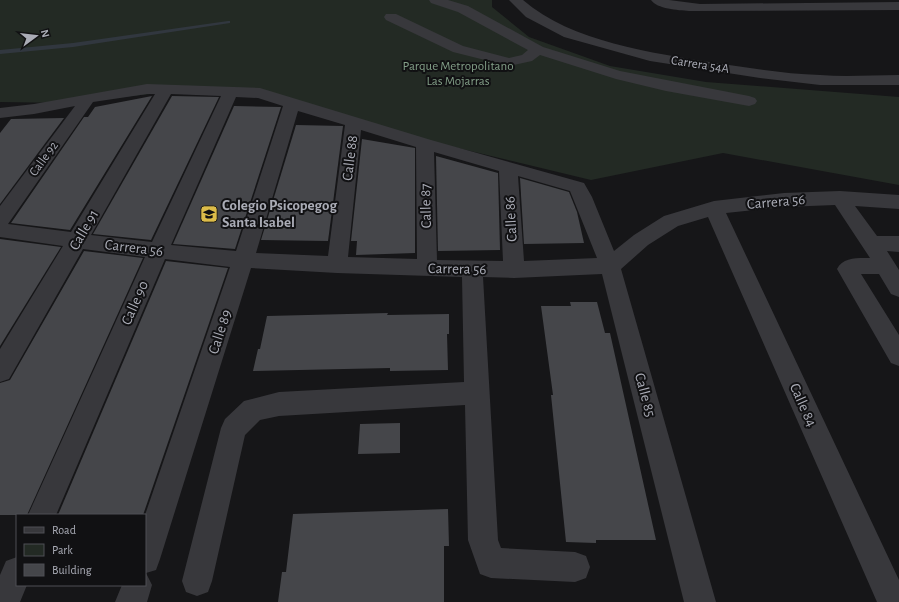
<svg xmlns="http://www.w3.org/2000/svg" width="899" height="602" font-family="'Alegreya Sans',sans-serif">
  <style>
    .green { fill: #232a24 }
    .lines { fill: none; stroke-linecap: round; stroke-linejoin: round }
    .stream { fill: #31373f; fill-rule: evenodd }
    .building { fill: #45464a }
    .minor { fill: #38383c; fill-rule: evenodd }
    .labels { text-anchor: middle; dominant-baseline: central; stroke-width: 4; stroke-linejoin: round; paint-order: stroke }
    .far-street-label { font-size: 13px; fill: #aaacb6; stroke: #111113 }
    .far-park-label { font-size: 13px; fill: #839f88; stroke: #111113 }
    .street-label { font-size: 15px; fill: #aaacb6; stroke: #111113 }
    .poi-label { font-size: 15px; font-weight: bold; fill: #aaacb6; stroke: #111113; text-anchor: start }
  </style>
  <rect width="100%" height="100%" fill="#161618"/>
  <polygon class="green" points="0,0 492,0 492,7 529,37 610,66 706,82 899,97 899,185 723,153 591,180 354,123 292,104 204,88 69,103 0,102"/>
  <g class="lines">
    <polygon class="stream" points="228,21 230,21 230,23 73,47 0,54 0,50 73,43"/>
  </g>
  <g class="building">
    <polygon points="152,96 70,230 11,223 84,117 88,117 95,107"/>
    <polygon points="172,96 219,97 151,240 93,234"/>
    <polygon points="234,106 281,107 235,249 173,244"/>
    <polygon points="64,118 0,204 0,133 11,119"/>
    <polygon points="296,125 343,126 328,241 261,240"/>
    <polygon points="362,139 415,148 415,253 356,255 357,241 351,241"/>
    <polygon points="436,156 498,173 500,250 438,251"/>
    <polygon points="520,178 569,192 577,212 584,243 524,244"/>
    <polygon points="0,239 61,247 0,346"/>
    <polygon points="84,251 143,258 27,515 0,515 0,383 10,380"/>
    <polygon points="166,261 228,268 143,515 58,515"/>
    <polygon points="570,302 597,302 605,333 610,333 656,540 596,540 596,543 566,542 551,395 553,395 541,306 571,306"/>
    <polygon points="388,313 387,315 449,314 449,334 447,334 448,370 390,371 390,368 253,371 258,349 260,349 267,316"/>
    <polygon points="400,423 400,453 358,454 360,424"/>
    <polygon points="448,509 449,546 444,546 444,602 278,602 282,572 286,572 293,514"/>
  </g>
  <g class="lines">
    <g class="minor">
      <polygon points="429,0 448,0 468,6 543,47 620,71 749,96 755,98 757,101 755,104 749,106 666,91 616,79 540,55 532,61 509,66 453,52 386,20 384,17 386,14 396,14 463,46 509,58 522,55 528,50 458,12 431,3"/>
      <path d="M509,0H523C571,42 653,53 715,63C750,68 785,74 820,75C846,77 873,75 899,75V85H820L760,78L650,61L564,37L526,17Z"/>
      <path d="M651,0H669L700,4L899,2V10L689,11C678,10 657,9 651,0Z"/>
      <path d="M147,84L260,88L431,140L584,183L592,197L614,251L634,235L664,216L714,201L784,193L840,191L899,195V209L855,206L877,236H899V252L887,251L899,270V297L891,294L879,274H861L899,335V366L891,363L837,269C843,257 857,258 870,258L835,205L784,207L726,213L899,580V602H877L708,217L678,226L648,245L621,269L716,602H684L602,274L514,278L483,277L498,540L501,548L575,552L586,556L590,567L586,578L575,582L491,578L480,574L468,540L465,405L279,416L260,420L245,435L212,581L208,592L197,596L186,592L182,581L221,428L225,419L244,401L279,392L464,382L462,277L337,273L251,268L160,559L156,570L146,573L152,585L147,602H115L122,585H145V515L230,267L165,259L56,515H28L145,257L83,249L9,379L0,382V349L63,246L0,237V206L75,106L34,114L0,118V108L34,104ZM147,94H155L71,232L8,224L93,102ZM171,94L221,96L152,242L91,235ZM236,97L258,98L283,106L236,251L171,245ZM298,111L345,125L328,256L256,253ZM361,130L416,147L417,259L348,257ZM434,152L499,171L503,261L437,260ZM518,176L570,191L597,258L524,261Z"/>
      <polygon points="17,557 17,585 27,585 20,602 0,602 0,575 6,561"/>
    </g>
  </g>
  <defs>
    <symbol id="school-square" viewBox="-11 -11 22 22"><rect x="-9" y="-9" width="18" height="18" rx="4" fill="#dcbc49" stroke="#111113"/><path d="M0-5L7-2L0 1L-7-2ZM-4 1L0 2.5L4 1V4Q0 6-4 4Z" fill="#111"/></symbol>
  </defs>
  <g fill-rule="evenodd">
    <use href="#school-square" x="199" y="204" width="20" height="20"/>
  </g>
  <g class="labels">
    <g class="far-street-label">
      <text transform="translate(700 65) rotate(9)">Carrera 54A</text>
      <text transform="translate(44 159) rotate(-54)">Calle 92</text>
    </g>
    <g class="far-park-label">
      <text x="458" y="66">Parque Metropolitano<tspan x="458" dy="15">Las Mojarras</tspan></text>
    </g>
    <g class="street-label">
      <text transform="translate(350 158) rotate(-83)">Calle 88</text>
      <text transform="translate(776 202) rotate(-5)">Carrera 56</text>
      <text transform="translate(426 206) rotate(-91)">Calle 87</text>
      <text transform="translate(511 219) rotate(-93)">Calle 86</text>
      <text transform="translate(84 230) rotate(-60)">Calle 91</text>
      <text transform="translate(134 248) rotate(7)">Carrera 56</text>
      <text transform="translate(457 269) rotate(1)">Carrera 56</text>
      <text transform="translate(135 303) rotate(-66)">Calle 90</text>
      <text transform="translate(220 332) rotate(-72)">Calle 89</text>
      <text transform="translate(645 395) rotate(75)">Calle 85</text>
      <text transform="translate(803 405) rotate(66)">Calle 84</text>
    </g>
    <g class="poi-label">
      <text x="222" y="205">Colegio Psicopegog<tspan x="222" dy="17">Santa Isabel</tspan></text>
    </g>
  </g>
  <rect x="16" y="514" width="130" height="72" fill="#111113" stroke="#4e4f54"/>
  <rect x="24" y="527" width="20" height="6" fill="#38383c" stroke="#4e4f54"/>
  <text x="52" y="534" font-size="12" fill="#aaacb6">Road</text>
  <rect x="24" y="544" width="20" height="12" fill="#232a24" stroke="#4e4f54"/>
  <text x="52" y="554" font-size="12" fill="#aaacb6">Park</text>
  <rect x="24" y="564" width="20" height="12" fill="#45464a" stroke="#4e4f54"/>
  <text x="52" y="574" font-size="12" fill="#aaacb6">Building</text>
  <g transform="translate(36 36) rotate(75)" stroke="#111113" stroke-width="3" paint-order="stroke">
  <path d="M0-3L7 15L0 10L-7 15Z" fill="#aaacb6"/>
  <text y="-6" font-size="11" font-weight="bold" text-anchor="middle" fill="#aaacb6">N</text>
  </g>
</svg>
